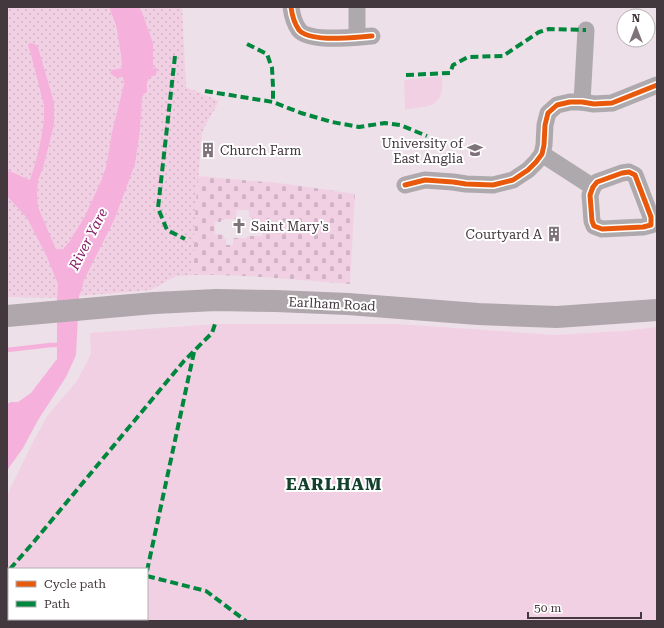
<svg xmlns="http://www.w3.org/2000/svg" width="664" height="628" font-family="'Roboto Serif',serif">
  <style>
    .grass { fill: url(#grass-dots) }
    .cemetery { fill: url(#cemetery-stones); fill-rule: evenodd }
    .park { fill: #f2d0e4; fill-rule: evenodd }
    .water { fill: #f5b0db }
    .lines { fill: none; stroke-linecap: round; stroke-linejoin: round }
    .stream { stroke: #f5b0db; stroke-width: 4.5 }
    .street { stroke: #aea9ac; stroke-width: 17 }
    .secondary { stroke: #afa7ac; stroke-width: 22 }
    .quiet { stroke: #00873e; stroke-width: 4; stroke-dasharray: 8 4; stroke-linecap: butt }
    .cycleway-casing { stroke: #fff; stroke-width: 8 }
    .cycleway { stroke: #e8590c; stroke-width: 5 }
    .labels { text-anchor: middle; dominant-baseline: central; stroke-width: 4; stroke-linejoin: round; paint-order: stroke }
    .poi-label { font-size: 13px; fill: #43383e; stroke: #fff; text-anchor: end }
    .street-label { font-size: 13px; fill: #43383e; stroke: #fff }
    .water-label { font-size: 14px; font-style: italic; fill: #861d67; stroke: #fff }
    .district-label { font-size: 17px; font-weight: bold; letter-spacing: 1px; fill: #13412e; stroke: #fff }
  </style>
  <defs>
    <pattern id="grass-dots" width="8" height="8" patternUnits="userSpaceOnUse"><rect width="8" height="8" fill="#f2d0e4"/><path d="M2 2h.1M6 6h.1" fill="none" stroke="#d1b3c5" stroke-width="1.8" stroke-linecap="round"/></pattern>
    <pattern id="cemetery-stones" width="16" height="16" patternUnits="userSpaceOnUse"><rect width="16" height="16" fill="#f2d0e4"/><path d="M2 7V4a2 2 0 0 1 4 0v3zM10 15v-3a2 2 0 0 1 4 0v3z" fill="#d1b3c5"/></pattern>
  </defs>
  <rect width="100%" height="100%" fill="#eee0e8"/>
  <g class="grass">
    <path d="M7,7H109C116,27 121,47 122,69L112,70L115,77H123L124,84L112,132L106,167L101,181L84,218L69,242L63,249H56L38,207L37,196L38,180L43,168L54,125V102L38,47L28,46L30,51L44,106C45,130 37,158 30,180L7,170Z"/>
    <polygon points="139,7 182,7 186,87 219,101 202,132 195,217 193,275 176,276 151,290 79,296 82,289 84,280 135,164 140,131 142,98 144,94 147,91 148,79 151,76 153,70 153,43 142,12"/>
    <polygon points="7,196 27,218 46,255 58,284 57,298 7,297"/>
  </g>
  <path class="cemetery" d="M198,176L287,184L355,194L350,284C298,280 245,274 193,275L195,217ZM237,210H249V217L252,218V223H262V236H247V238H233V245H226V239H224V235L215,234V222H221V220H224L225,219H236Z"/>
  <g class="park">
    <path d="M442,76C445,107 430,107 405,109L404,80Z"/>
    <path d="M215,324H398L555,335L624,331L657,327V621H7V495L32,444L47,416L77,381L91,354L90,333ZM9,569H147V619H9Z"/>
  </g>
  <path class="water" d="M109,7H139L142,12L153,43V69L155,67L157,69L156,75C146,77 147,83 147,92L144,94L142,98L140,131L135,164L115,218L84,280L82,289L79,296L76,355L66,377L38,420L23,448L8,469L7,473V404L11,402H18L31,393L57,359V298L58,284L46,255L27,218L7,196V170L30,180C37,158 45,130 44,106L30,51L28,46L29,43L35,44L38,47L54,102V125L43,168L38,180L37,196L38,207L56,249H63L69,242L84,218L101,181L106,167L112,132L124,84L123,77H115L110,73L112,70L122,68L121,55L116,26Z"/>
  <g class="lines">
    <polyline class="stream" points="7,350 51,345 61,345"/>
    <g class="street">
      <path d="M291,7C292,15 294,23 299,30C310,43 355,37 372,36"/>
      <polyline points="357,7 357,37"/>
      <polyline points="582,102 586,30"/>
      <polyline points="542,154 593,187"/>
      <polygon points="629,172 635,175 651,217 651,225 643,227 602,229 594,226 592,221 590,195 593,187 597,182 622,173"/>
      <polyline points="405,185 425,180 453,182 466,184 493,185 513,180 528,170 536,162 542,154 544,145 545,125 548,113 557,105 570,102 582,102 594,104 612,103 657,85"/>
    </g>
    <polyline class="secondary" points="7,316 154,303 216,300 276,301 348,304 478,314 557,317 657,310"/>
    <g class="quiet">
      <polyline points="247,44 267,54 272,68 273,87 273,102"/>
      <polyline points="175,56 158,208 167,230 185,239"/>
      <polyline points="406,75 450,73 453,65 468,57 503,56 539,32 549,29 586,30"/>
      <polyline points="205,91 273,102 301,113 332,122 359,127 385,123 400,125 427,136"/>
      <polyline points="10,569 32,544 184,361 212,333 215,324"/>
      <polyline points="147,571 194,352"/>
      <polyline points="147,576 206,591 246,621"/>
      <polyline points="7,605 9,603"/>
      <polyline points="136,621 137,619"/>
    </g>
    <defs>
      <g id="cycleway">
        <path d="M291,7C292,15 294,23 299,30C310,43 355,37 372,36"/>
        <polygon points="629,172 635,175 651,217 651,225 643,227 602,229 594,226 592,221 590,195 593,187 597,182 622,173"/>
        <polyline points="405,185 425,180 453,182 466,184 493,185 513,180 528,170 536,162 542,154 544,145 545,125 548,113 557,105 570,102 582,102 594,104 612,103 657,85"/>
      </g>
    </defs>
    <use href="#cycleway" class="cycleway-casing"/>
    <use href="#cycleway" class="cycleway"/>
  </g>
  <defs>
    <symbol id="building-bare" viewBox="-9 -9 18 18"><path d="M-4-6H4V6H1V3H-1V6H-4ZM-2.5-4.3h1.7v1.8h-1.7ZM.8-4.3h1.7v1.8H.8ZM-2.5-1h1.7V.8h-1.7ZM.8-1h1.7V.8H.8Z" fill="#7f737a" stroke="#fff" stroke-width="2.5" paint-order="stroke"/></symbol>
    <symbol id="university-bare" viewBox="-9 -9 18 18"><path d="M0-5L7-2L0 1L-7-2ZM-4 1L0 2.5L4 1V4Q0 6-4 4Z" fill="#7f737a" stroke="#fff" stroke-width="2.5" paint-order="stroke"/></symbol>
    <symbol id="church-bare" viewBox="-9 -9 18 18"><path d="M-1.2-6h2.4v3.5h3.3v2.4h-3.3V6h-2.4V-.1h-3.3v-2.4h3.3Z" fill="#7f737a" stroke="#fff" stroke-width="2.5" paint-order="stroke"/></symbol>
  </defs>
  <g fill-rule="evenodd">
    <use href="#building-bare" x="197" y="139" width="22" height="22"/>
    <use href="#university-bare" x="464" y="139" width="22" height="22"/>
    <use href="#church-bare" x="228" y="215" width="22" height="22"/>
    <use href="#building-bare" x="543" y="223" width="22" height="22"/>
  </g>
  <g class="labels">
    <g class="poi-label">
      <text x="463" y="143">University of<tspan x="463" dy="15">East Anglia</tspan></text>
      <text x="220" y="150" text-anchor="start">Church Farm</text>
      <text x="251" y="226" text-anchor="start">Saint Mary's</text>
      <text x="542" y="234">Courtyard A</text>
    </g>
    <g class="street-label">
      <text transform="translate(332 304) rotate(3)">Earlham Road</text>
    </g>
    <g class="water-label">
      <text transform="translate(88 239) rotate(-63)">River Yare</text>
    </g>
    <g class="district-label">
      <text x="334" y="484">EARLHAM</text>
    </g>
  </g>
  <rect width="664" height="628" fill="none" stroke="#43383e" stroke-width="16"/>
  <rect x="8" y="568" width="140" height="52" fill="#ffffff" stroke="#b4afb2"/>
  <rect x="16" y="581" width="20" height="6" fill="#e8590c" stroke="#b4afb2"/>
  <text x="44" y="588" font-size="12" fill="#43383e">Cycle path</text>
  <rect x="16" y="601" width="20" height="6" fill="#00873e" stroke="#b4afb2"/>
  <text x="44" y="608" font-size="12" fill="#43383e">Path</text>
  <g transform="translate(636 28)"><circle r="19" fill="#ffffff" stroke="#b4afb2"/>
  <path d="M0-3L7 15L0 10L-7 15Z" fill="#7f737a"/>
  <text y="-6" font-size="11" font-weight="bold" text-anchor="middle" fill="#43383e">N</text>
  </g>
  <path d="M528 612v6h113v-6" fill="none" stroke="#43383e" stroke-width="2"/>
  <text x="534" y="612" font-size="12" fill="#43383e" stroke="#ffffff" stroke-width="3" paint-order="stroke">50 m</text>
</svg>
